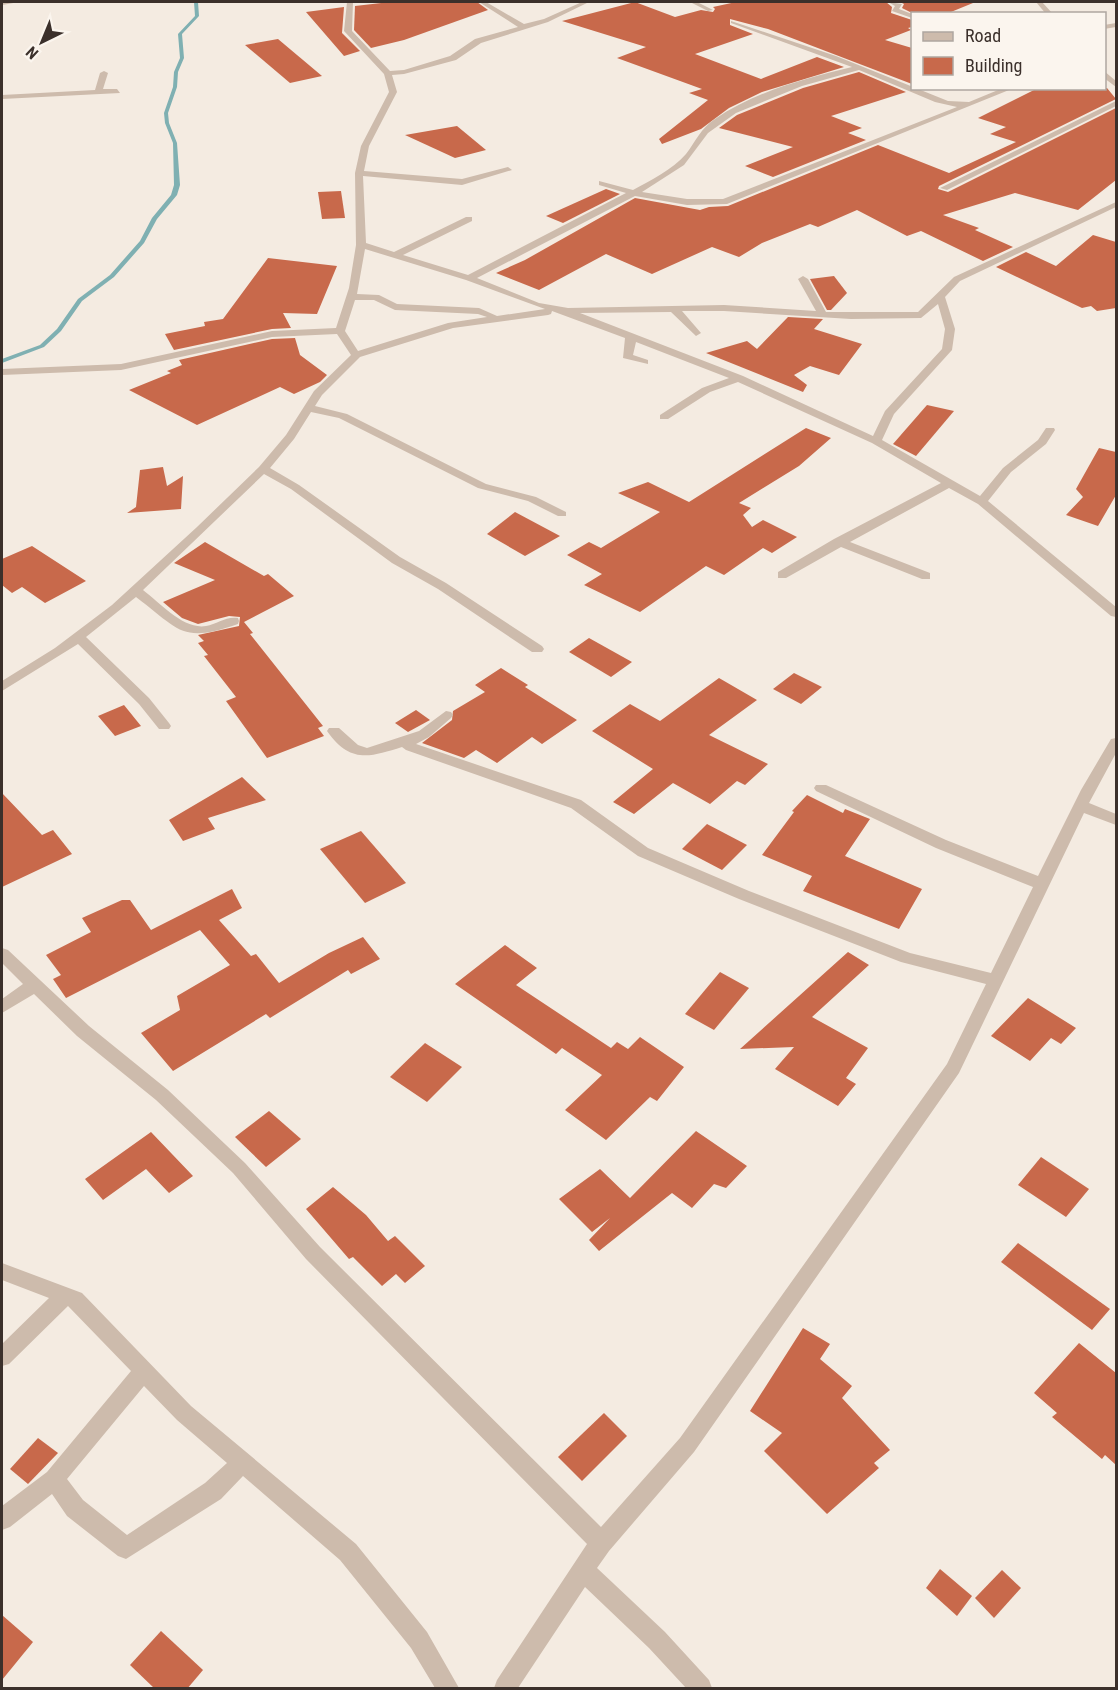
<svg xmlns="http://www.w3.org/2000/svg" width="1118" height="1690" font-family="'Roboto Condensed',sans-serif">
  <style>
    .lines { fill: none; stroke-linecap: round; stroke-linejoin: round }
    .stream { fill: #7fb0b2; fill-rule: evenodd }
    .building { fill: #c8694b }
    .minor { fill: #cdbbac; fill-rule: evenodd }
  </style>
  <rect width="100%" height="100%" fill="#f4ebe1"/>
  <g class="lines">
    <polygon class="stream" points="194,2 198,2 199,16 182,34 184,58 178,72 177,87 168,113 169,123 177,143 180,185 177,195 157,219 144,243 114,277 82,301 61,331 44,347 2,363 2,359 40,345 57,329 78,299 110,275 140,241 152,218 171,195 174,185 173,143 165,123 164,113 173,87 174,72 180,58 178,34 195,16"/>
  </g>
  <g class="building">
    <polygon points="390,2 477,2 488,10 404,40 371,48 354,30 355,6"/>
    <polygon points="635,2 675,17 701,10 713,12 715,9 713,7 736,2 886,2 892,7 891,13 912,20 912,27 908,28 911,30 885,40 912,48 912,84 768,29 730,19 730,25 753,34 695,54 761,79 817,57 844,67 762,92 729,108 701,129 662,144 659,139 708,100 689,93 702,89 617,58 646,47 562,21"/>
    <polygon points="900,2 972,2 973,3 946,14 914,14 902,8 904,4"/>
    <polygon points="344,7 342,33 360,51 344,56 306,12"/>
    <polygon points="278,39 322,76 290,83 245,45"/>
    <polygon points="859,72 906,92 831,116 862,128 848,133 866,140 773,177 745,166 793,147 719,128 737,115 803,88"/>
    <polygon points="1038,88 1107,88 1116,99 939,186 938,189 948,192 1116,108 1116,180 1078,210 1015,193 943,215 979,228 975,230 1013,247 983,261 921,231 907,236 857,210 818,227 810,224 762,243 739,257 712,247 652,274 606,254 539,290 496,273 525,260 635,198 700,210 709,207 728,206 878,145 949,173 1016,142 990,134 1006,127 978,118"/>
    <polygon points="457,126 486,150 455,158 405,135"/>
    <polygon points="606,189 620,194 563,223 546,216"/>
    <polygon points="341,191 345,218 322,219 318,192"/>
    <polygon points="1093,235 1116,242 1116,308 1097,311 1091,306 1082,308 996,267 1026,252 1056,266"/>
    <polygon points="268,258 337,266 317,314 283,313 291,328 272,329 174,350 165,334 205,326 204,322 223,319"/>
    <polygon points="834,276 847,293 831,310 827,310 810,279"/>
    <polygon points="788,317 823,319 814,329 862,344 839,375 810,366 794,375 807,385 803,392 706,353 747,341 757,349"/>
    <polygon points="295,338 300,355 327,375 320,382 294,394 280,387 197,425 129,390 171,373 167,371 182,365 179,360 272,339"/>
    <polygon points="927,405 954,411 916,456 893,444"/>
    <polygon points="806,428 831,438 799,466 739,503 751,508 743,515 752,527 763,520 797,537 772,553 763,548 724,575 706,566 640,612 584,585 602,574 567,555 589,542 601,548 660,512 618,493 648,482 689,502"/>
    <polygon points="1099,448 1116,452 1116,495 1098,526 1066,515 1083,497 1076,489"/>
    <polygon points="163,467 167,486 183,476 181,509 127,513 136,507 140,470"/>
    <polygon points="515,512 560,536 525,556 487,534"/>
    <polygon points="205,542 264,576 268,574 294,596 244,622 253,633 250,634 323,726 318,728 324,736 267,758 226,701 236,697 204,656 208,655 198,643 204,641 198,635 239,626 240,617 229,616 198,624 182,618 163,602 215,580 174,563"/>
    <polygon points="32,546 86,581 45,603 22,587 12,593 2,585 2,559"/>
    <polygon points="589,638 632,662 611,677 569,652"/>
    <polygon points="501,668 528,685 525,687 577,720 542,744 532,737 497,763 476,750 464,758 422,743 452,720 453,711 485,692 475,685"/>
    <polygon points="794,673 822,687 801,704 773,689"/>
    <polygon points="719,678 757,700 709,735 768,764 745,785 737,781 710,804 673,783 634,814 613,802 653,769 592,731 630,704 660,721"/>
    <polygon points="124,705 141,726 115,736 98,716"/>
    <polygon points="416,710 430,720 408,732 395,723"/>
    <polygon points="242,777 266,800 208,818 215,829 183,841 169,820"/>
    <polygon points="2,793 42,835 53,830 72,854 2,887"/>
    <polygon points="807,795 843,813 845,809 870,819 845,856 922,889 899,929 803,891 812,876 762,855 794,812 792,811"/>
    <polygon points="707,824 747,845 722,870 682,849"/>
    <polygon points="361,831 406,883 365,903 320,849"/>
    <polygon points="232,889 242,908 219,920 251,956 256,954 279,983 329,953 363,937 380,959 351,974 348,970 270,1018 266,1014 173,1071 141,1033 180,1010 177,996 230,965 200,930 66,998 53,979 61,975 46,955 91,932 82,918 122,900 130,900 151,930"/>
    <polygon points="505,945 537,968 516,985 611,1048 617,1042 628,1049 640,1037 684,1067 657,1101 650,1097 606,1140 565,1110 602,1075 562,1048 556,1054 455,984"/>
    <polygon points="848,952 869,965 812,1017 868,1048 846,1078 856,1084 838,1106 775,1069 794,1047 740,1049"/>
    <polygon points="720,972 749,988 714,1030 685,1014"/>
    <polygon points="1028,998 1076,1028 1061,1044 1051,1038 1030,1061 991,1036"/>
    <polygon points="425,1043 462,1067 427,1102 390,1077"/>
    <polygon points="269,1111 301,1139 266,1167 235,1137"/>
    <polygon points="696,1131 747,1166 726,1188 714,1184 692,1208 672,1193 599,1251 589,1240 610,1218 592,1232 559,1199 600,1169 630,1198"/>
    <polygon points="151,1132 193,1176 169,1193 146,1169 103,1200 85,1179"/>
    <polygon points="1041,1157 1089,1189 1066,1217 1018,1185"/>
    <polygon points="333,1187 366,1215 388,1241 395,1236 425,1266 405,1283 396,1274 382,1286 353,1257 349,1259 306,1209"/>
    <polygon points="1018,1243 1110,1309 1092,1330 1001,1262"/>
    <polygon points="803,1328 830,1344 820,1359 852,1386 842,1398 890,1450 874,1463 879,1468 827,1514 764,1451 782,1433 750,1411"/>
    <polygon points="1079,1343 1116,1373 1116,1465 1105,1455 1102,1459 1052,1417 1057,1413 1034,1393"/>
    <polygon points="604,1413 627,1436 582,1481 558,1457"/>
    <polygon points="38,1438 58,1453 28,1484 10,1469"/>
    <polygon points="940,1569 972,1596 957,1616 926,1588"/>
    <polygon points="1002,1570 1021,1588 994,1618 975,1598"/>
    <polygon points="2,1615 33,1642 2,1680"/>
    <polygon points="161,1631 203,1670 187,1689 155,1689 130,1665"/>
  </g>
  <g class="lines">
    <g class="minor">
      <polygon points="2,2 19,2 2,5"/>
      <path d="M347,2H353L352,31L390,71L404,70L450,56L475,39L518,27L479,2H486L524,24L544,19L582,2H589L548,22L481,43L456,60L404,74L392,75L397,92L369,146L364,171L462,179L508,167L512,170L462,185L363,176L366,243L394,252L466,217H472V221L403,255L468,275L626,193L599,185V181L633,190C651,180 672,170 686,154C696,141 701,128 715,119C754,92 806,78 852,67L731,23V21L836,56L948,101L969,102L1003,88H1014L727,204L687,205L635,196L477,278L539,303L568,308L724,305L816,311L798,279L803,276L808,279L826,312H918L954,277L1116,202V207L960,281L945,297L955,329L952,350L894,414L882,440L980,496L1003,468L1038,440L1046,428H1054L1055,430L1046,444L1011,472L988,501L1116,607V617L1111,616L978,504L949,488L850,542L930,573V579H922L841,547L786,578H778V572L834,539L941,483L872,443L738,382L710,392L668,419H660V415L702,388L729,378L636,342L633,355L648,360V364L623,358L625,338L552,311L551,314L548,315L453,328L360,357L322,395L315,406L347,414L486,484L536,497L566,512V516H558L528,501L478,488L339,418L311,412L294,439L270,468L299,485L400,557L446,583L542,646L544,649L542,652H532L438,589L392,563L291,489L264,474L143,590C160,603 184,630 206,626C217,624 226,616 238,618L239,621L238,624C181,644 180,630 136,597L86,637L149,698L169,723L171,726L169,729H159L139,704L78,644L2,691V681L55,648L112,605L197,527L259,467L286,435L314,391L351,355L337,334L272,337L121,370L2,375V369L121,364L272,331L336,328L349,288L356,245L355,173L361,146L389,92L384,74L344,31ZM859,70L935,102L957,107L723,199H687L642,192L684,165L708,133L736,113L802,86ZM365,249L466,280L545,309L497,316L479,308L397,304L379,295L357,294ZM355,300H374L395,310L478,314L487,317L448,323L358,351L345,331ZM938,304L945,329L942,349L885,411L873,436L743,376L580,313L671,312L696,336L701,333L682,311H724L851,319L921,318Z"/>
      <polygon points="690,2 697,2 713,10 708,11"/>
      <polygon points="888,2 902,4 899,9 912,14 912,18 892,11 895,6"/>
      <polygon points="1036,2 1042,2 1053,14 1046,14"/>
      <polygon points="1116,23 1116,27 1104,29 1104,25"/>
      <polygon points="104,71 108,73 103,89 117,89 120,93 2,99 2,95 95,90 100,73"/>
      <polygon points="1104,71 1116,81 1116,87 1104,78"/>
      <polygon points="1116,101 1116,106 947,190 940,188"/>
      <path d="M446,711L451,712L453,715L451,718L429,737L416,744L581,800L648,848L749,891L910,953L991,973L1033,887L936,848L816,791L814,788L816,785H826L946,840L1038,876L1081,790L1111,739L1116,738V753L1089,803L1116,814V825L1084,813L959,1073L694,1452L609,1551L597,1568L665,1632L709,1680L712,1688H686L649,1648L585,1587L518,1688H494L497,1680L587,1544L306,1259L233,1173L156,1100L77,1036L34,994L2,1013V999L23,984L2,963V948L8,950L89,1026L168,1090L245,1163L320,1247L601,1527L680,1438L947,1064L986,984L901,962L739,899L638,856L571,808L406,750L402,747C370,757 350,764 327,731L329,728H339L358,745L367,748L419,731Z"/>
      <path d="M2,1263L82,1293L191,1406L356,1544L427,1632L459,1688H435L411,1648L340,1560L243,1476L221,1499L126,1559L118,1556L67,1516L52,1494L10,1527L2,1530V1506L47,1472L131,1371L68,1306L9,1364L2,1366V1344L49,1298L2,1280ZM144,1386L177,1420L227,1463L205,1483L127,1535L83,1500L67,1479Z"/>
    </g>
  </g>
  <rect width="1118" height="1690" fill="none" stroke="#3b302b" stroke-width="6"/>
  <rect x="911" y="12" width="195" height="78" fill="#fbf5ee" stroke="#aea6a0" stroke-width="1.5"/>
  <rect x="923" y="32" width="30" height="9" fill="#cdbbac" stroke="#aea6a0" stroke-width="1.5"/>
  <text x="965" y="42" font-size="18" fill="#3b302b">Road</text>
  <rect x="923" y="57" width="30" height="18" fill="#c8694b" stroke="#aea6a0" stroke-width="1.5"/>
  <text x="965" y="72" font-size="18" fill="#3b302b">Building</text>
  <g transform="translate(42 42) rotate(223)" stroke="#fbf5ee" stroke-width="4.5" paint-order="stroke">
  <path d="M0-4.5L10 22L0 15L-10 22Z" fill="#3b302b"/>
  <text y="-9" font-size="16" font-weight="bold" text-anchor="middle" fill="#3b302b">N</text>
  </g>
</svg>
